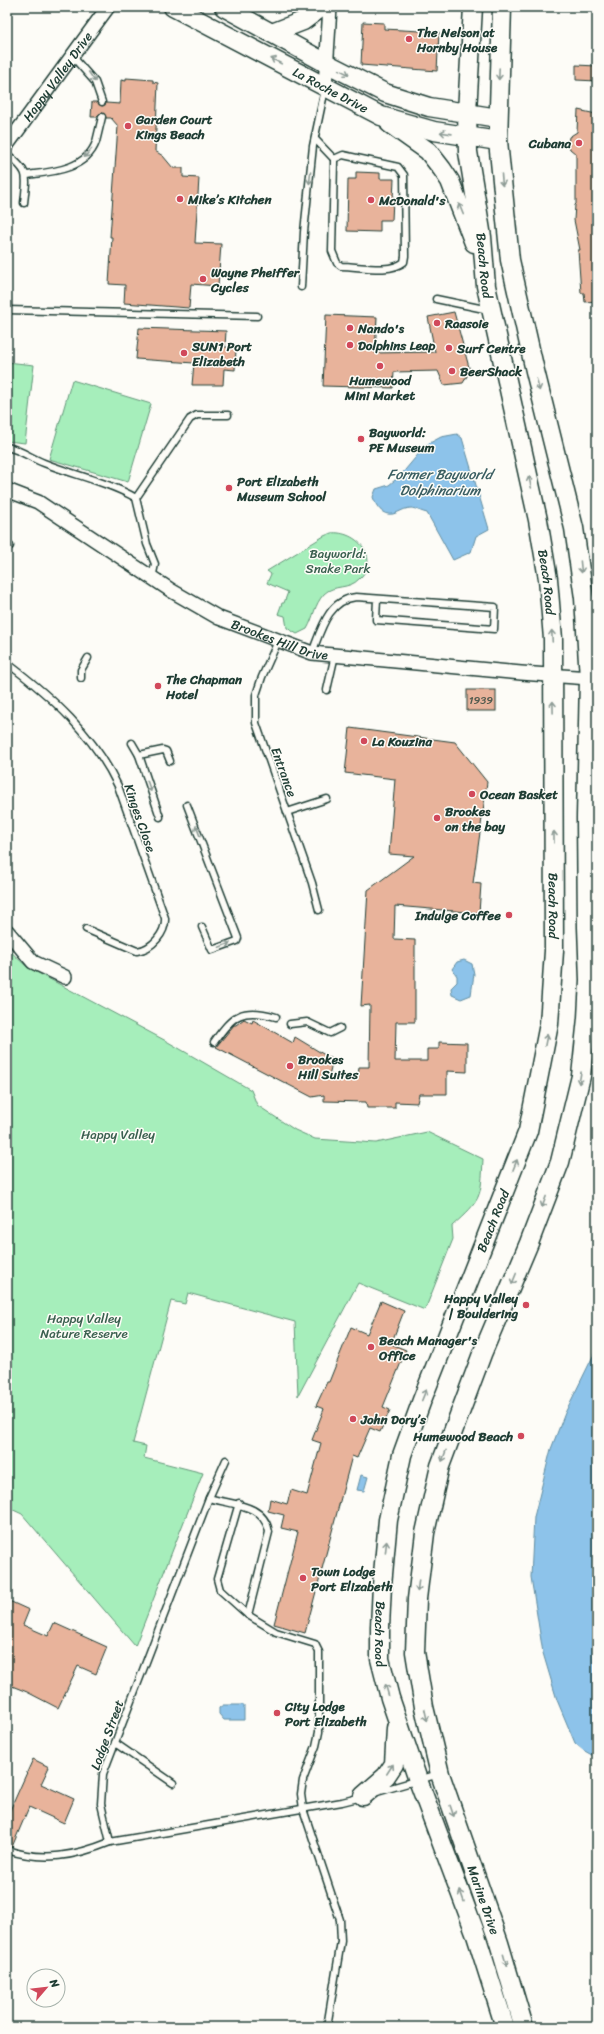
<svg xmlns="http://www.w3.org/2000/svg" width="604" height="2034" font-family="Sriracha,sans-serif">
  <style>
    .green { fill: #a6eebb; stroke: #629678 }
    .water { fill: #8dc3ea; stroke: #618da1 }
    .building { fill: #e8b39b; stroke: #1f3d34 }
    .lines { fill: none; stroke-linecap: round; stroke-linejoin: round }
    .lane-casing { stroke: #1f3d34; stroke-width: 9 }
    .street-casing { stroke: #1f3d34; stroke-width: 16 }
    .secondary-casing { stroke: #1f3d34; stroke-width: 21 }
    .lane { stroke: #fdfcf7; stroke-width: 6 }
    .street { stroke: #fdfcf7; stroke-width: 13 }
    .secondary { stroke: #fdfcf7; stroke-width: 18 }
    .oneway { stroke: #8e9c96 }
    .poi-dot { fill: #d1495b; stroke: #fdfcf7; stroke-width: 1.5 }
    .labels { text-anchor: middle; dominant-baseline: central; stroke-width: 3; stroke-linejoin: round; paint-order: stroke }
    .number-label { font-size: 11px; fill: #515a4e }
    .poi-label { font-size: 13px; font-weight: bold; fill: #1f3d34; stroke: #fdfcf7; text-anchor: start }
    .street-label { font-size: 13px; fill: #1f3d34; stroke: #fdfcf7 }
    .park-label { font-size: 13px; fill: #3a604f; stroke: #fdfcf7 }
    .water-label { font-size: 14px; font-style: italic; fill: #3a5e62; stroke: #fdfcf7 }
  </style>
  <rect width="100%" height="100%" fill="#fdfcf7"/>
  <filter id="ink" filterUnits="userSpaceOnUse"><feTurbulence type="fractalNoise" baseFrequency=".025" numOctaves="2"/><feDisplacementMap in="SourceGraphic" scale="8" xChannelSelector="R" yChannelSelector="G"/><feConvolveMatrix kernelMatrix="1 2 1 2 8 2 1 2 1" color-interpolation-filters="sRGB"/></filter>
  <g filter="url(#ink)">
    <g class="green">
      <polygon points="7,362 34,365 25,443 7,441"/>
      <polygon points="72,380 151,404 128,482 49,459"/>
      <path d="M331,533C356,530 382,558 359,579C349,590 334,584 324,594C314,605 314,617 307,629L297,634L287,628L285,616L278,614L282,603H284L288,592L267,583L271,574L267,571L324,536Z"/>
      <path d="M7,948L27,967L168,1042L251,1090L257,1105L295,1130L315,1139L376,1143L427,1132L483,1159C481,1198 482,1199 452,1226L453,1239L425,1310L358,1283L298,1396L295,1322L188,1293L185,1304L171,1301L133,1443L146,1446L144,1458L203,1473L135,1646L22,1514L7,1507Z"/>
    </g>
    <g class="water">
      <path d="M457,434L462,438L489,529L476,536L471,552L453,560L427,513C422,512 417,509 412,508C404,508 400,512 393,514C382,516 376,506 373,497L376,489L389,485L400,476L426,445L441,437Z"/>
      <polygon points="464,960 472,964 474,974 471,995 461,999 452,995 451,988 457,982 457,976 452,969 457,962"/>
      <polygon points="597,1348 597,1758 583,1750 575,1743 557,1700 543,1653 531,1577 534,1517 551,1449 565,1413"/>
      <polygon points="361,1475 368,1477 364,1491 357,1490"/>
      <polygon points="223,1705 244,1705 244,1720 224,1720 219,1714 219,1708"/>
    </g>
    <g class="building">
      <polygon points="363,22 384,23 384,29 439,32 437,71 361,65"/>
      <polygon points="576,65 597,66 597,81 576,80"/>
      <polygon points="126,78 153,80 153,82 158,83 155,151 163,156 173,168 183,168 183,177 199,178 195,243 221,244 218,286 191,284 189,308 124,303 125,285 109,284 112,237 110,237 118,126 111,118 106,118 103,113 99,114 97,117 91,117 92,102 97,102 102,106 106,103 120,104 121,80 126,81"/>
      <polygon points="578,110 596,114 595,129 597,129 597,301 585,302 584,293 581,293 578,250 580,250 574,220 575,205 576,204 576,154 570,149 568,143 569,137 577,132"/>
      <polygon points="356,172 380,173 380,179 394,179 392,220 380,220 380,232 347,231 348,179 356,179"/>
      <polygon points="454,312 470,371 463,383 444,385 438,371 394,372 393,388 323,386 326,315 377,317 375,353 435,352 428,317"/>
      <polygon points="139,328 226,331 225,347 236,348 235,370 224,369 223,385 192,385 194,363 136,359"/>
      <rect x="467" y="690" width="29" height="21"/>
      <polygon points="350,728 455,742 487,782 473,883 481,884 479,913 395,906 394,939 415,940 415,1022 396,1022 395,1061 427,1061 427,1049 439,1049 439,1042 467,1043 467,1072 447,1071 447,1094 419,1094 417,1103 395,1102 395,1108 367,1108 366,1102 324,1101 324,1095 312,1097 216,1047 234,1025 236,1025 244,1019 252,1023 253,1020 293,1043 295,1037 333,1060 329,1075 358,1076 359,1067 369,1067 370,1005 361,1006 368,890 414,856 389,854 395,779 345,773"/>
      <polygon points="381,1301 404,1311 391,1344 406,1350 383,1407 390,1410 380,1432 370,1428 357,1458 352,1456 305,1633 274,1624 298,1532 281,1528 284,1515 268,1511 270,1499 287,1504 291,1490 307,1495 321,1443 312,1440 324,1409 316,1406 327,1382 329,1382 351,1327 367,1334"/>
      <polygon points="7,1600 29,1610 23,1625 48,1636 54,1623 107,1647 96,1674 78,1666 58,1708 27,1692 7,1684"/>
      <polygon points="33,1759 49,1767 41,1784 74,1799 64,1823 29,1807 12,1847 7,1846 7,1817"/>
    </g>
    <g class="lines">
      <defs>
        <g id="lane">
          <polyline points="73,57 95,82 102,102"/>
          <polyline points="315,139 334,159"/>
          <path d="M7,154C30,173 27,174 24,203"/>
          <path d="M343,155L398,167L404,175L405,256L404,262C389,274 360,266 341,266L337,263L332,251L334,163V159Z"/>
          <path d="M27,175C51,172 86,170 96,142C98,134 100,125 102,117"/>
          <polyline points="301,287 304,232 313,146 325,89"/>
          <polyline points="436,299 489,310"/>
          <polyline points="7,310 257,316"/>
          <path d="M7,447C21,450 31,458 44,463C74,475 108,482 136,498L147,544L155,564L152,578"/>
          <polyline points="136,498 190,419 197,415 228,415"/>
          <polyline points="7,544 10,546"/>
          <polyline points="278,641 262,677 256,695 256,723 312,883 319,910"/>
          <path d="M312,653C321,630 328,600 356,597L495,607L494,629L376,620L377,599"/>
          <path d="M7,663C52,697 94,735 118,786L165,918C166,933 152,949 137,951L86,929"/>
          <polyline points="81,678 81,670 88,658"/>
          <polyline points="327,690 335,655"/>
          <polyline points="132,743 139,755 160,817"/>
          <polyline points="139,755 163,750 166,751 170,761"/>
          <polyline points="187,805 238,938 237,941 212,950 202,927"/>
          <polyline points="287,812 327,799"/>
          <polyline points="290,1024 307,1022 330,1033 340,1028"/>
          <path d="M214,1042C233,1015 242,1007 276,1017"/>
          <polyline points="226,1460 209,1498 103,1774 101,1804 110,1842 342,1802 362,1797"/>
          <path d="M209,1498C231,1505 264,1503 269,1532L248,1615L276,1632L315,1644L319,1652V1732L316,1746L303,1780L301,1794L303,1809L340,1920L341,1941L327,2027"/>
          <polyline points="239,1503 217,1579 220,1590 248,1615"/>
          <polyline points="115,1743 173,1783"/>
          <polyline points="377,1792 439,1774"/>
          <path d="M7,1850C43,1862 76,1856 110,1842"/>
        </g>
        <g id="street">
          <polyline points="325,87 330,7"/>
          <path id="s1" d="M7,145L108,7"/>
          <path id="s2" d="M7,490L38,502L172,591L219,618L312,653L521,673L589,678"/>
          <polyline points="7,931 33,962 65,977"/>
        </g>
        <g id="secondary">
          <path id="s3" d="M173,7L381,116L434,131L498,141"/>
          <polyline points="224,7 326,63 385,93 429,107 498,118"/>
          <path id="s4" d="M473,7L467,112L468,152L482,237L486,286L538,520L548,579L553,639L554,951L549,1024L528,1131L422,1400L402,1455L388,1520L382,1585L380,1627V1659L390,1698L418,1780L475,1932L505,2027"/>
          <path id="s5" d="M502,7L498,141L510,260L535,371L574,528L584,598L589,678L586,818L587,927L589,980L587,1018L581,1076L560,1162L529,1243L482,1354L440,1466L425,1533L417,1599L415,1652L424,1707L440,1774L499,1943L524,2027"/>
          <polyline points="272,33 303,21 322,7"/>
          <polyline points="390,124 428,151 442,169 450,181 474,243"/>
          <polyline points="363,1796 386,1776 394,1764 396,1728"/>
        </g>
      </defs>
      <use href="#lane" class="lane-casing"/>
      <use href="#street" class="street-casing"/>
      <use href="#secondary" class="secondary-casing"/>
      <use href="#lane" class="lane"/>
      <use href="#street" class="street"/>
      <use href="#secondary" class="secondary"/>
    </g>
    <defs><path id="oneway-shaft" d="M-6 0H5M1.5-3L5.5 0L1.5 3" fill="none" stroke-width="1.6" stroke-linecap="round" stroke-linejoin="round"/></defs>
    <g class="oneway">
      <use href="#oneway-shaft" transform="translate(276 61) rotate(-152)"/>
      <use href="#oneway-shaft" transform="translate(344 72) rotate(26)"/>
      <use href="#oneway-shaft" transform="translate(499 74) rotate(92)"/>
      <use href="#oneway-shaft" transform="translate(92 77) rotate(56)"/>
      <use href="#oneway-shaft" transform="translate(446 133) rotate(-172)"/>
      <use href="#oneway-shaft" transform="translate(88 153) rotate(131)"/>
      <use href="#oneway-shaft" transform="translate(310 178) rotate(96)"/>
      <use href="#oneway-shaft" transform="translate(502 180) rotate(85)"/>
      <use href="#oneway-shaft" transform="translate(461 209) rotate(-112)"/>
      <use href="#oneway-shaft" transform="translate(538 385) rotate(76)"/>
      <use href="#oneway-shaft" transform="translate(530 482) rotate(-103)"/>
      <use href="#oneway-shaft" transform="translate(581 567) rotate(84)"/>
      <use href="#oneway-shaft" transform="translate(552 636) rotate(-93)"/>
      <use href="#oneway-shaft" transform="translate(553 707) rotate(-91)"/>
      <use href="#oneway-shaft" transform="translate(149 786) rotate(71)"/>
      <use href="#oneway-shaft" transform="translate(198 831) rotate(-111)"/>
      <use href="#oneway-shaft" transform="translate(554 837) rotate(-90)"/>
      <use href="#oneway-shaft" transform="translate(225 945) rotate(-22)"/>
      <use href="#oneway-shaft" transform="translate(546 1040) rotate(-79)"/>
      <use href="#oneway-shaft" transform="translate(580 1078) rotate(100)"/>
      <use href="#oneway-shaft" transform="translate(515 1165) rotate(-68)"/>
      <use href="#oneway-shaft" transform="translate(544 1202) rotate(111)"/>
      <use href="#oneway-shaft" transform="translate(514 1279) rotate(112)"/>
      <use href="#oneway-shaft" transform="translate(424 1395) rotate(-68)"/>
      <use href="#oneway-shaft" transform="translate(444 1456) rotate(110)"/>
      <use href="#oneway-shaft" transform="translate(386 1547) rotate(-84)"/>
      <use href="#oneway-shaft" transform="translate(418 1586) rotate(97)"/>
      <use href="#oneway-shaft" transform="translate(387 1690) rotate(-106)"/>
      <use href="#oneway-shaft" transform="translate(426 1715) rotate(77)"/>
      <use href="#oneway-shaft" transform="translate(390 1769) rotate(-57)"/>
      <use href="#oneway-shaft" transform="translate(452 1811) rotate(71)"/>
      <use href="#oneway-shaft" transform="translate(462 1896) rotate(-110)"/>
      <use href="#oneway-shaft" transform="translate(505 1960) rotate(74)"/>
    </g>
  </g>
  <g class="poi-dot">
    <circle cx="409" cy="39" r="4"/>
    <circle cx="128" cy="126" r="4"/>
    <circle cx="579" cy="143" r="4"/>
    <circle cx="180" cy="199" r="4"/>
    <circle cx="371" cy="200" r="4"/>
    <circle cx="203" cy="279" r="4"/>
    <circle cx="437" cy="323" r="4"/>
    <circle cx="350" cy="328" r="4"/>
    <circle cx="350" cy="345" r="4"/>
    <circle cx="449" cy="348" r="4"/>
    <circle cx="184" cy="353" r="4"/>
    <circle cx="380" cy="366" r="4"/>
    <circle cx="452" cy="371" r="4"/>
    <circle cx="361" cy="439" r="4"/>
    <circle cx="229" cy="488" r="4"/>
    <circle cx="158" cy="686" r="4"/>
    <circle cx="364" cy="741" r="4"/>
    <circle cx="472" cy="794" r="4"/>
    <circle cx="437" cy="818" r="4"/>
    <circle cx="509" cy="915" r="4"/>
    <circle cx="290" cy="1066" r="4"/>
    <circle cx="526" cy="1305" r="4"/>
    <circle cx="371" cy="1347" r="4"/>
    <circle cx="353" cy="1419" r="4"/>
    <circle cx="521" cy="1436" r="4"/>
    <circle cx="303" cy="1578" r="4"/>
    <circle cx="277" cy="1713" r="4"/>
  </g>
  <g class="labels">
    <g class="number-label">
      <text x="481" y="700">1939</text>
    </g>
    <g class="poi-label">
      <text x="417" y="32">The Nelson at<tspan x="417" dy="15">Hornby House</tspan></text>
      <text x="136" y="119">Garden Court<tspan x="136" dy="15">Kings Beach</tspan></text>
      <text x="571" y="143" text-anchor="end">Cubana</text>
      <text x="188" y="199">Mike’s Kitchen</text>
      <text x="379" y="200">McDonald's</text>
      <text x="211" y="272">Wayne Pheiffer<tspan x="211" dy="15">Cycles</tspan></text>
      <text x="445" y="323">Raasoie</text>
      <text x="358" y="328">Nando's</text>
      <text x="358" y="345">Dolphins Leap</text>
      <text x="192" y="346">SUN1 Port<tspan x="192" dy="15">Elizabeth</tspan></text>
      <text x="457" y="348">Surf Centre</text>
      <text x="460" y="371">BeerShack</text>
      <text x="380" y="380" text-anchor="middle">Humewood<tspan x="380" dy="15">Mini Market</tspan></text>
      <text x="369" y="432">Bayworld:<tspan x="369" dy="15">PE Museum</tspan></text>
      <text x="237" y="481">Port Elizabeth<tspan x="237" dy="15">Museum School</tspan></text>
      <text x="166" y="679">The Chapman<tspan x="166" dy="15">Hotel</tspan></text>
      <text x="372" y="741">La Kouzina</text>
      <text x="480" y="794">Ocean Basket</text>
      <text x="445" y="811">Brookes<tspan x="445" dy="15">on the bay</tspan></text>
      <text x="501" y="915" text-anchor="end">Indulge Coffee</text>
      <text x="298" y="1059">Brookes<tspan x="298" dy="15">Hill Suites</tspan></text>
      <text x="518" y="1298" text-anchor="end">Happy Valley<tspan x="518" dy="15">| Bouldering</tspan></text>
      <text x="379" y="1340">Beach Manager's<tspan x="379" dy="15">Office</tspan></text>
      <text x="361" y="1419">John Dory’s</text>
      <text x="513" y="1436" text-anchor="end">Humewood Beach</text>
      <text x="311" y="1571">Town Lodge<tspan x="311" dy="15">Port Elizabeth</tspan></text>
      <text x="285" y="1706">City Lodge<tspan x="285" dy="15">Port Elizabeth</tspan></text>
    </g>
    <g class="street-label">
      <text stroke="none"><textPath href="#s1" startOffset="85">Happy Valley Drive</textPath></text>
      <text stroke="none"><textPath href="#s3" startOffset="178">La Roche Drive</textPath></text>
      <text stroke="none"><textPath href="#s4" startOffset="260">Beach Road</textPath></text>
      <text stroke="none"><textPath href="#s4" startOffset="583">Beach Road</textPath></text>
      <text stroke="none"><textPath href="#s2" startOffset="313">Brookes Hill Drive</textPath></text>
      <text transform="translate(284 772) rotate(70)">Entrance</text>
      <text transform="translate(140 818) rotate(71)">Kinges Close</text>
      <text stroke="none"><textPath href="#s4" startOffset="907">Beach Road</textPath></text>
      <text transform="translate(493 1221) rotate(-68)">Beach Road</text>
      <text stroke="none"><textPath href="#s4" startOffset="1663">Beach Road</textPath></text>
      <text transform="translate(107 1735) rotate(-70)">Lodge Street</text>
      <text stroke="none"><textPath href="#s5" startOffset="1940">Marine Drive</textPath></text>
    </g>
    <g class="park-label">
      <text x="338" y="553">Bayworld:<tspan x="338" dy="15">Snake Park</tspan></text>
      <text x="118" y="1134">Happy Valley</text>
      <text x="84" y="1318">Happy Valley<tspan x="84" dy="15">Nature Reserve</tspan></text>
    </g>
    <g class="water-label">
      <text x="440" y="474">Former Bayworld<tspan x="440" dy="16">Dolphinarium</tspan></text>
    </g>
  </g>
  <rect width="604" height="2034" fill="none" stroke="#fdfcf7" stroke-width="24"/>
  <rect x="12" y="12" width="580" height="2010" fill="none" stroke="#1f3d34" stroke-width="1.5" filter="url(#ink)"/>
  <g transform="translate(46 1988) rotate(62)"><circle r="19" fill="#fdfcf7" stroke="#a4b0a9"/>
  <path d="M0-3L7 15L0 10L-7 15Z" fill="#d1495b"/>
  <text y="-6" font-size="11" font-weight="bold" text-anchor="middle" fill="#1f3d34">N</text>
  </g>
</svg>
